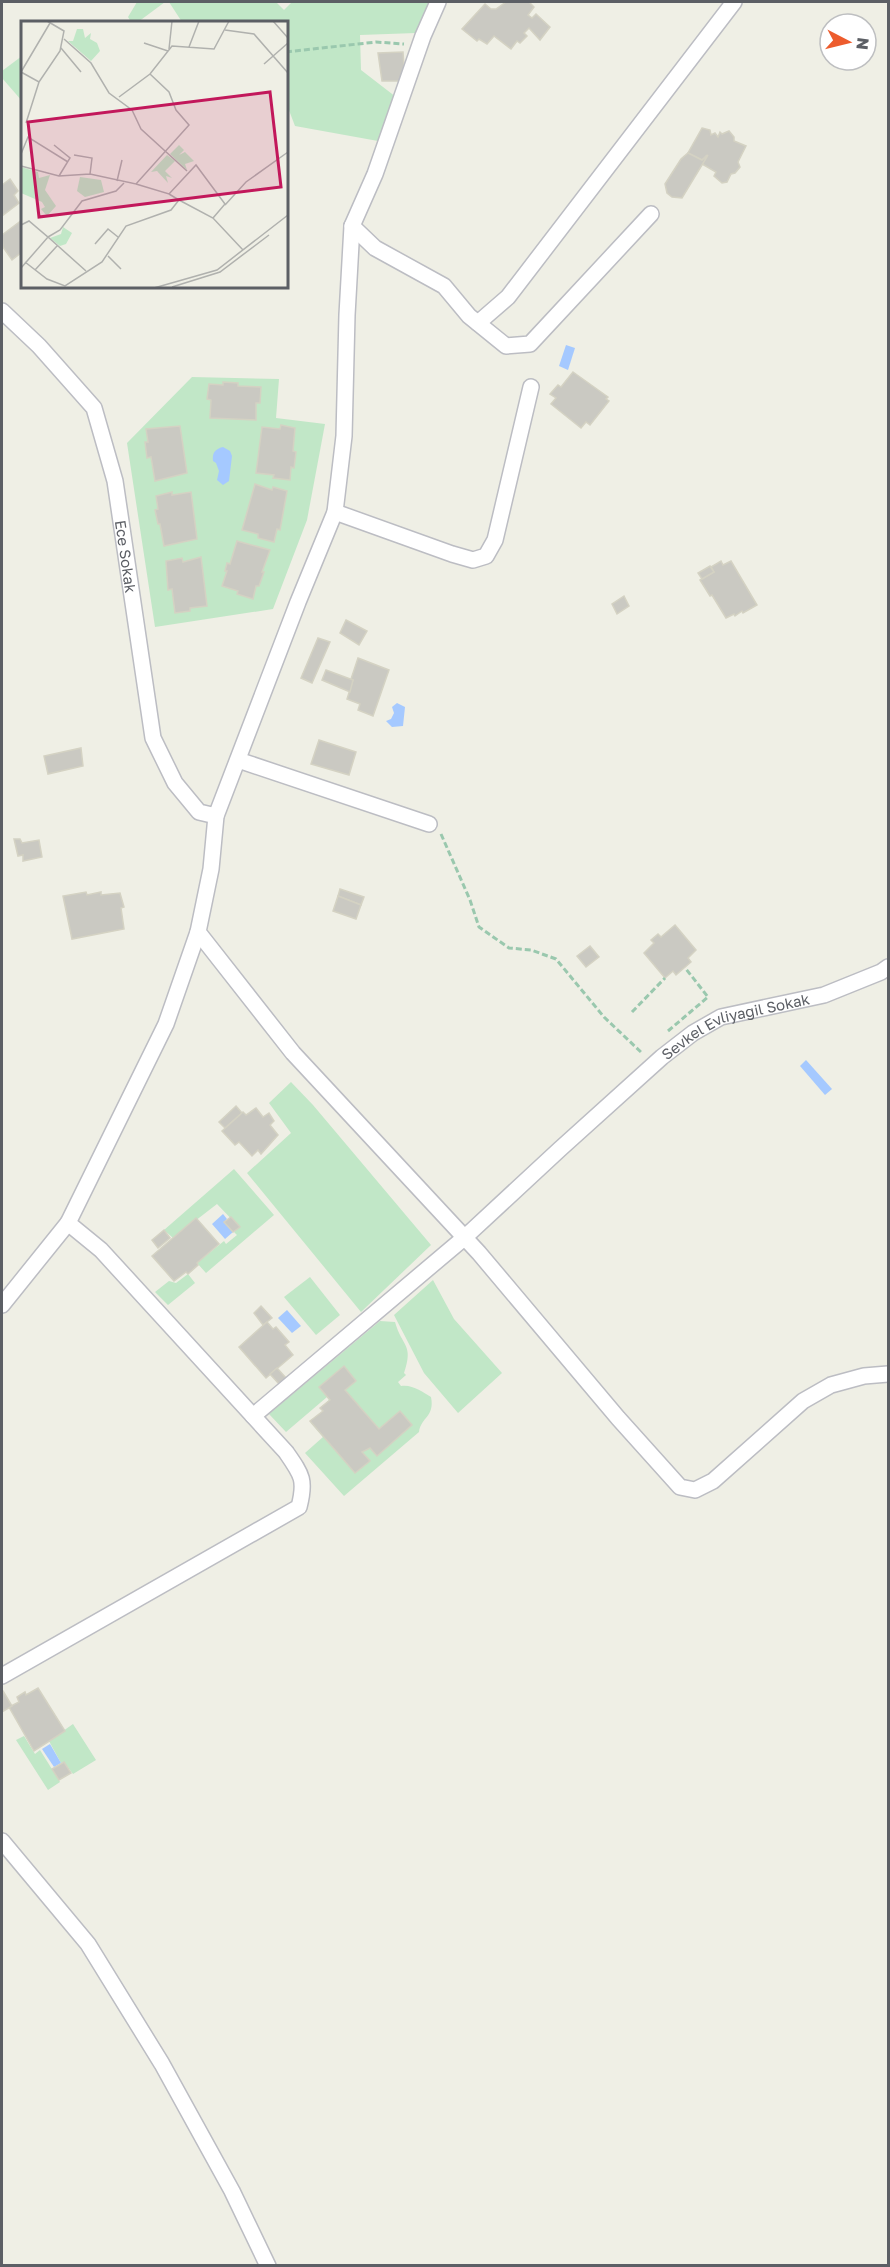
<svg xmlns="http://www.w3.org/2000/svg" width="890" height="2267" font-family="'Golos Text',sans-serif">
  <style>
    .green { fill: #c1e7c7 }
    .water { fill: #a5c9ff }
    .building { fill: #cac9c2; stroke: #d4d2c3; stroke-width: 1.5 }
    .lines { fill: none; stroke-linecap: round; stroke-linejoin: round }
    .street-casing { stroke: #bcbdc3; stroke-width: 18 }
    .path { stroke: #9ac8ae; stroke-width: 3; stroke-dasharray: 6 3; stroke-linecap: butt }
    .street { stroke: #fff; stroke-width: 15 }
    .labels { text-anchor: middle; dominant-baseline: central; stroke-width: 5; stroke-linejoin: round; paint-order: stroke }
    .street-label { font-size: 15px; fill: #5c5f65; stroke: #fff }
    .inset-road { fill: none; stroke: #b0b1ae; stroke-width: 1.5 }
    .view { fill: #c2185b; fill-opacity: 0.15; stroke: #c2185b; stroke-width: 3 }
    .inset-edge { fill: none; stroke: #5c5f65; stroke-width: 3 }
  </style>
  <rect width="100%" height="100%" fill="#efefe5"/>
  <g class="green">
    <polygon points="137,2 165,2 138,22 131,22 128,17"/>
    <polygon points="169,2 276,2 284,10 292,2 430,2 416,33 360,35 361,70 396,97 378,141 295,126 287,105 286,22 182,22"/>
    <polygon points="22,56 22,101 2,78 2,71"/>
    <polygon points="192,377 279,379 276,418 325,424 307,520 273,609 155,627 127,443"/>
    <polygon points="291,1082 313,1105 431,1245 361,1312 247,1173 291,1133 269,1103"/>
    <polygon points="234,1169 274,1215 206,1273 197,1263 224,1241 226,1244 237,1235 234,1232 239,1227 217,1204 173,1238 164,1230"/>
    <polygon points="188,1274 195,1283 168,1305 155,1292 169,1281 176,1283"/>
    <polygon points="310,1277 340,1315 316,1335 284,1297"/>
    <polygon points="433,1280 454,1319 502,1373 458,1413 424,1373 394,1315"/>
    <path d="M380,1321L395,1322C402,1347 414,1344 404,1373L406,1375L398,1382L401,1386C412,1384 423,1392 431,1397C435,1417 421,1417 419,1432L344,1496L305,1453L323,1437L311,1423L323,1411L320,1408L329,1400L327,1397L286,1432L269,1414Z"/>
    <polygon points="73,1724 96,1760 73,1774 64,1762 61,1763 49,1741"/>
    <polygon points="24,1736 35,1754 40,1750 60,1782 48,1790 16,1740"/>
  </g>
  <g class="water">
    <polygon points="566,345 575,348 568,370 559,366"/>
    <path d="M223,447L230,451L232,456L229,481L223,485L217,480L219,471L216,463L213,461C212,453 215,449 223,447Z"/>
    <polygon points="397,703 405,707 403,726 392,727 386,721 391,719 394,713 392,707"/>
    <polygon points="806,1060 832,1089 825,1095 800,1066"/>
    <polygon points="223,1214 227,1219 224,1222 233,1232 225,1239 212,1224"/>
    <polygon points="287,1310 301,1326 292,1333 278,1318"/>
    <polygon points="50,1744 61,1763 54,1767 42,1749"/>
  </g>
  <g class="building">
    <polygon points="506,2 529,2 534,7 528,15 532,18 536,14 550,27 540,40 529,28 524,33 527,36 520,43 517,41 511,49 494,36 487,44 479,39 477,41 462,29 485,4 491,9 496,9"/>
    <polygon points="403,52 405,81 382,81 378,53"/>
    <polygon points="702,128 710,130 711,135 715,133 718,137 720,132 722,134 729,131 734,137 734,141 746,146 738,162 740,167 735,173 731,174 727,182 722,183 714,176 716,172 702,164 707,155 702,160 688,153"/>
    <polygon points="688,153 702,160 708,155 682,198 672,197 667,193 665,184 681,159"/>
    <polygon points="10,179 18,191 14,195 19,203 2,216 2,185"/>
    <polygon points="22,220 22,252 12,260 3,247 2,235"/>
    <polygon points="573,372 608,397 606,399 609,401 590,425 586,422 581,428 551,404 556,398 550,394 558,385 561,387"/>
    <polygon points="223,382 238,383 238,386 261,387 260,403 256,403 256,420 210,418 211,400 207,399 209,384 223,385"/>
    <polygon points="281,425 295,428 293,451 296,452 294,468 291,467 290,480 273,478 274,475 256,473 262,427 280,429"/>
    <polygon points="180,426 187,473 155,481 151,457 147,458 145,442 148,442 146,429"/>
    <polygon points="255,484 272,490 273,487 287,491 280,530 277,529 274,542 258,538 258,534 242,530"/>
    <polygon points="172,492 172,495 191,492 197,539 164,546 160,524 158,524 155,510 158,509 156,496"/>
    <polygon points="237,541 270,550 262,572 264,572 259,586 256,586 253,599 237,594 238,591 222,586 227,571 225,571 227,563 230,564"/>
    <polygon points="201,557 207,606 190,608 190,611 175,613 172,589 168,590 166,561 182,558 183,562"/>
    <polygon points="721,561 723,565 731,561 757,605 743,613 742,611 735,616 734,614 726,618 712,595 710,596 700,580 714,572 711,567"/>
    <polygon points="710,566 714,572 702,579 698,573"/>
    <polygon points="624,596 629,606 617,614 612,604"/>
    <polygon points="346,620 367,631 359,645 340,633"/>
    <polygon points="318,638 330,642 312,683 301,678"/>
    <polygon points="358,658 389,670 373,716 358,710 360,704 347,699 353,680 351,679"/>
    <polygon points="326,670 353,680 350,692 322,680"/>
    <polygon points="319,740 356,752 349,775 311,764"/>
    <polygon points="81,748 83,766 48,774 44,756"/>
    <polygon points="14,839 20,839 22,843 39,840 42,857 23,861 23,855 18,856"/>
    <polygon points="340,889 364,897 361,905 338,896"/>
    <polygon points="86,892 87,895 101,892 101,895 120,893 124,907 121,908 124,929 72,939 63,896"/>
    <polygon points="338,896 361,905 356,919 333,911"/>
    <polygon points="675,925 696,950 688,958 691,962 676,975 673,971 665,978 644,953 654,943 651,940 658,934 661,937"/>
    <polygon points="590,946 599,957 586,967 577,956"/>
    <polygon points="236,1106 242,1113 225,1128 219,1122"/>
    <polygon points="256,1108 263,1117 269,1113 274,1121 270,1125 278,1135 261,1154 258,1150 252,1156 239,1142 235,1145 222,1131 243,1112 246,1115"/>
    <polygon points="231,1217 240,1227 233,1232 224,1222"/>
    <polygon points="196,1218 219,1244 197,1263 198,1265 188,1274 186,1272 174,1281 152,1256"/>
    <polygon points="164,1230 170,1238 158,1248 152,1240"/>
    <polygon points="261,1306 272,1318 263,1325 254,1313"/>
    <polygon points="267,1322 273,1329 276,1327 289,1342 285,1345 293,1355 266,1378 239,1347"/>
    <polygon points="344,1366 356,1381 345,1390 379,1429 400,1411 412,1425 377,1456 370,1448 362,1452 370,1461 355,1473 310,1421 323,1411 320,1408 330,1400 319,1387"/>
    <polygon points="277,1368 286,1378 279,1384 270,1374"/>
    <polygon points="38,1688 65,1731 34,1751 9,1707 19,1702 17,1697 25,1692 26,1695"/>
    <polygon points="3,1691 12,1706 2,1712 2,1691"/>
    <polygon points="64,1762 71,1773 59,1780 52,1769"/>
  </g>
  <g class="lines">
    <defs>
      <g id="street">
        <polyline points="438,2 423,36 375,174 352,226 347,315 344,436 335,512 298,602 216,816 211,869 198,932 293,1053 479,1253 618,1418 680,1487 695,1490 713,1481 803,1401 831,1385 864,1376 888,1374"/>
        <polyline points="352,226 375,248 444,286 469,316 506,346 530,344 651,214"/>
        <path id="s1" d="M2,311L39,346L94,408L115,481L153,738L175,783L199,812L216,816"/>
        <polyline points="478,323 508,297 734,2"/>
        <polyline points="335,512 452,554 473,560 486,556 495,540 531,387"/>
        <polyline points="238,760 429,824"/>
        <polyline points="2,1305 68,1223"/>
        <path id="s2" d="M253,1416L464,1238L560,1149L662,1057L693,1033L721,1017L824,995L881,972L888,967"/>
        <path d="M2,1676L299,1507C306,1480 302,1475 286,1452L101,1250L68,1223L166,1024L198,932"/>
        <polyline points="2,1841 88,1944 162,2064 232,2191 268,2266"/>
      </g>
    </defs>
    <use href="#street" class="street-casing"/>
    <g class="path">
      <polyline points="286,52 376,42 404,44"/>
      <polyline points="441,834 470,900 479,927 509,948 531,950 556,959 604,1017 643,1054"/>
      <polyline points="632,1012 665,978"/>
      <polyline points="668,1031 708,997 686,969"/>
    </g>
    <use href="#street" class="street"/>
  </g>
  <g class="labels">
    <g class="street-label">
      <text stroke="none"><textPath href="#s1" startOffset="286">Ece Sokak</textPath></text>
      <text stroke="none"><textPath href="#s2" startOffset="626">Sevkel Evliyagil Sokak</textPath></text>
    </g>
  </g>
  <g transform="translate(21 21)">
    <rect width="267" height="267" fill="#efefe5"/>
    <path d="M56,8H62L64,17L70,12L69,18L76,22L79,30L70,40L47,20H52ZM158,124L163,129L158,134L164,131L173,140L164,143L166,149L149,133ZM146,134L154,140L144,150L151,157L145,155L147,162L136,150L130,151ZM0,146L17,151L18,157L29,154L24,169L35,185L26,195L20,188L24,186L21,181L0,172ZM59,156L80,159L83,171L64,176L56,170ZM42,206L51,212L45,223L39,225L29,217L40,213Z" fill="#c1e7c7"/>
    <path class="inset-road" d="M252,0L267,17M204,9L233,13L267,52M43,18L70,42L88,72L111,89L120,108L166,150M123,22L147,30M168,26L178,0M40,27L60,51M148,28L151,0M243,43L267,22M0,51L18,61L39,30L43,10L26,0M0,51L29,2M98,76L129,53L151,25L193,28L208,0M5,102L18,61M33,124L49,137L38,155M0,133L7,116L47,141M53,134L71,137L69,153M0,145L38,155L69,153L115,163L168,104L155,89L148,71L129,53M96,160L101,139M115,163L148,173L175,144L204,183L192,197M158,179L192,197L222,229M204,184L225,161L267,131M0,204L8,200L27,216L39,209L61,180L95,170L103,162M74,223L87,208L97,216M87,235L100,248M4,241L26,258L44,265L81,241L105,205L150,189L158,179L148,173M0,247L27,216L65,250M14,249L36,225M151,266L199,251L248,214M133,267L196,249L267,194"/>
    <path class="view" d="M249,71L260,166L18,196L7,101Z"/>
    <rect width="267" height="267" class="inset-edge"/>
  </g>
  <rect width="890" height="2267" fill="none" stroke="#5c5f65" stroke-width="6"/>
  <g transform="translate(848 42) rotate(97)"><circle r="28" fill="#ffffff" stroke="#bebfc1" stroke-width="1.5"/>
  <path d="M0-4.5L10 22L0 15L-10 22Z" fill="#ed5c2d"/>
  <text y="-9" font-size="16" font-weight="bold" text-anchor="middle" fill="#5c5f65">N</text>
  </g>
</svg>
